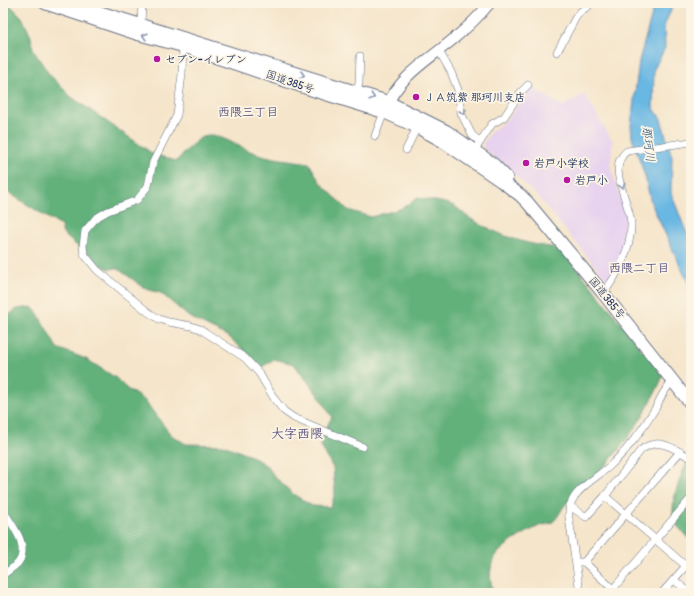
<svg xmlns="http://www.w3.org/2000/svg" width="694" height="596" font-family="Pangolin,'Klee One',sans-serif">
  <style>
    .built { fill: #e7d2ef }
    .forest { fill: #62b07a; stroke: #3e706c }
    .water { fill: #69b7e3; stroke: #4273a0 }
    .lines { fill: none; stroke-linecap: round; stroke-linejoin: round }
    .street-casing { stroke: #676f84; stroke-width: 8 }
    .secondary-casing { stroke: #676f84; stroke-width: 12 }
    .highway-casing { stroke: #676f84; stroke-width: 14 }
    .street { stroke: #fff; stroke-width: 7 }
    .secondary { stroke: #fff; stroke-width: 10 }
    .highway { stroke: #fff; stroke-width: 12 }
    .oneway { stroke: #8d97ae }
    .poi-dot { fill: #b5179e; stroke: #fcf5e5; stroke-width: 1.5 }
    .labels { text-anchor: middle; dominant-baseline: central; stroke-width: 3.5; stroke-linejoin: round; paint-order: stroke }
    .poi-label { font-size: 11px; font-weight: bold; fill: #1b2f5e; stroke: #fcf5e5; text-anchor: start }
    .street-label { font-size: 11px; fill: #1b2f5e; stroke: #fcf5e5 }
    .neighbourhood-label { font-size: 12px; font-weight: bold; fill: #5f5784; stroke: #fcf5e5 }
    .water-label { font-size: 12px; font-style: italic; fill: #325886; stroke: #fcf5e5 }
    .quarter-label { font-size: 13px; font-weight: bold; fill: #5f5784; stroke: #fcf5e5 }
  </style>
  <rect width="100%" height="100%" fill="#fcf5e5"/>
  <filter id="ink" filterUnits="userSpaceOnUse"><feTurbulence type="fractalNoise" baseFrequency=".025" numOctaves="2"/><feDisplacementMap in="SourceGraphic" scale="8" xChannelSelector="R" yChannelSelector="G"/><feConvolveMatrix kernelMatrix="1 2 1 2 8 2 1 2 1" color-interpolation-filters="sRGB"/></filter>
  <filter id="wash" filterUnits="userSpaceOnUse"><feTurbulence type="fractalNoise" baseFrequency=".012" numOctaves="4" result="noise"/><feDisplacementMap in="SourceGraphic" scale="16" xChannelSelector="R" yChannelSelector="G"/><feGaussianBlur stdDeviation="0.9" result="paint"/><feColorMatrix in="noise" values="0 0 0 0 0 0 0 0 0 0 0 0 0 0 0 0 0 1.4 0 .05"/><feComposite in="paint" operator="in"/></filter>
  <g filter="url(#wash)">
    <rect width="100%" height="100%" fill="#f5e5ca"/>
    <polygon class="built" points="529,86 563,106 584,94 613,142 610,165 616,186 628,214 627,233 622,257 608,281 538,197 513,173 484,149 483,144 491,132 509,118 524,97"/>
    <g class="forest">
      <path d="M3,3H8L22,17L31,37L33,50L49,74L70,96L153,154L176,161C184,154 198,135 209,135C222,135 242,149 255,153C272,159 291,160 309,163L320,182L348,210L371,217L400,209L418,198C428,200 446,202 454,206C460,209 465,216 471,219C499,236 529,246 561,248L663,376C645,418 620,453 586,485C580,492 573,497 566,504C560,510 559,518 551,523C547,524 543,525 539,526C527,532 510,541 500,551C489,562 488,578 494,593H3V319L17,309L32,307L37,312L57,348L86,359L116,378L127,389L144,400L171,435L186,444L223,445L251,456L267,466L275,477L293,494L312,506L331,507L335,492L333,468L321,446L326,428L332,417L321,399L294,364L274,359L262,367L229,337L189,317L161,293L146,289L117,268L109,269L100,265L63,234L61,226L3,189Z"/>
      <path d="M691,455V540C686,535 680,530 676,524C666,508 683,469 691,455Z"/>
    </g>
    <polygon class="water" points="655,3 674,3 664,26 665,48 654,69 653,107 661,119 672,157 671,193 691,244 691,289 651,203 645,176 632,138 631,125 639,61"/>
  </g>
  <g filter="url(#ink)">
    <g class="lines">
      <defs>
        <g id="street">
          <polyline points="141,24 142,3"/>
          <polyline points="183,44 182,74 177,115 153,162 148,186 137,200 108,211 96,218 85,231 83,246 84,254 97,270 148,312 159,319 169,322 191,326 200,329 245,358 259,373 275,400 284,411 294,418 363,447"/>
          <polyline points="439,51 451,72 458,90 461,113 472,135 480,142"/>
          <polyline points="557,52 576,17 580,12 592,3"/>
          <polyline points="357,91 359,83 360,56"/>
          <polyline points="375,136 384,112"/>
          <polyline points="478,145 492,124 504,117 521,92 528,85"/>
          <polyline points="406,150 417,127"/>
          <path d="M603,293C618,276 632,245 631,223C630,205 611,173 621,158C622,155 625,153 627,151L691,142"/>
          <polyline points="605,496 686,566"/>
          <path d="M570,506L586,517L605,496L641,450C660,436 674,449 691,458"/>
          <path d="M3,510C11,524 31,546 18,563C14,567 8,571 3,575"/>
          <polyline points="580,562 584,562 617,593"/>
          <polyline points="584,562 680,452"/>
          <polyline points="674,580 690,593"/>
          <polyline points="613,589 691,498"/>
          <path d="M580,593L569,518C566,491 596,480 613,463C629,448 643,429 655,409C661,398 663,390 673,381"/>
          <polyline points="662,593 691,560"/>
        </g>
        <path id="secondary" d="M386,108C399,75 432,58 457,36C469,26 480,15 490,3"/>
        <g id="highway">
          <polyline points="45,3 138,34 183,46 316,91 384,112 417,127 441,140 501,181 520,195 528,203 603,293 691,404"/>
          <polyline points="70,3 388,102 446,131 493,164 507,178"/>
        </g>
      </defs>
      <use href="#street" class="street-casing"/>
      <use href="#secondary" class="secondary-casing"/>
      <use href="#highway" class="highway-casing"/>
      <use href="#street" class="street"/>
      <use href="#secondary" class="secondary"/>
      <use href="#highway" class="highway"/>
    </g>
    <defs><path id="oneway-chevron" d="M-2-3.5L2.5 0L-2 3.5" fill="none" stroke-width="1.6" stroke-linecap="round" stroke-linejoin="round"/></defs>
    <g class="oneway">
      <use href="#oneway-chevron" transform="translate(145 36) rotate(-164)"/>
      <use href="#oneway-chevron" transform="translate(302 75) rotate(17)"/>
      <use href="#oneway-chevron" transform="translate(372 97) rotate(18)"/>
      <use href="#oneway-chevron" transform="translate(463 112) rotate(76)"/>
      <use href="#oneway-chevron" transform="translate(622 186) rotate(73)"/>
    </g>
  </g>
  <g class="poi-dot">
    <circle cx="157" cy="59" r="4"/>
    <circle cx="416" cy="97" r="4"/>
    <circle cx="526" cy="163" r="4"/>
    <circle cx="567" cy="180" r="4"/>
  </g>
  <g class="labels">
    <g class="poi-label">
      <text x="165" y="59">セブン-イレブン</text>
      <text x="424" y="97">ＪＡ筑紫 那珂川支店</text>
      <text x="534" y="163">岩戸小学校</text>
      <text x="575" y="180">岩戸小</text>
    </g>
    <g class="street-label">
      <text transform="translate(290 82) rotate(19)">国道385号</text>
      <text transform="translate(607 298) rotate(51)">国道385号</text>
    </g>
    <g class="neighbourhood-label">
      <text x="248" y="112">西隈三丁目</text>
      <text x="639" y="268">西隈二丁目</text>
    </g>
    <g class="water-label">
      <text transform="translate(648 144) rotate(83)">那珂川</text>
    </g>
    <g class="quarter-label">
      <text x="297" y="434">大字西隈</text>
    </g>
  </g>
  <rect width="694" height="596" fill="none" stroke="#fcf5e5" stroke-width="16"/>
</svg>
